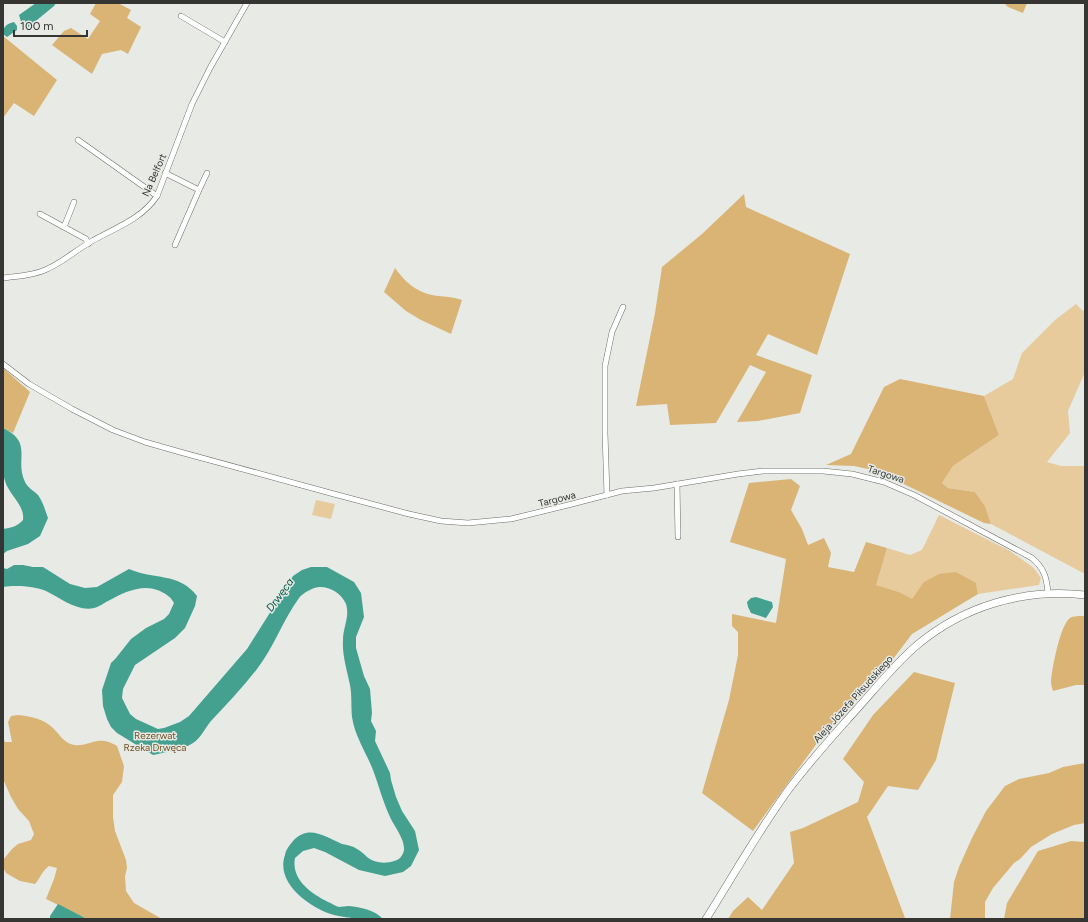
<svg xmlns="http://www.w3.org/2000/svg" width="1088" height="922" font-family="Figtree,sans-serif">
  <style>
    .green { fill: #e8cb9d }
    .forest { fill: #dab475 }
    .water { fill: #44a190 }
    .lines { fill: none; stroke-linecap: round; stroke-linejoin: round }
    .street-casing { stroke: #6c6e6a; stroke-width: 6 }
    .secondary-casing { stroke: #6c6e6a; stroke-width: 8 }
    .street { stroke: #fff; stroke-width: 5 }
    .secondary { stroke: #fff; stroke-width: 7 }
    .labels { text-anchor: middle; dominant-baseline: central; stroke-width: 3; stroke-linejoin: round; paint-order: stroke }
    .street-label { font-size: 10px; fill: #353634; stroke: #e7eae5 }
    .park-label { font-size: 10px; fill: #6d5324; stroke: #e7eae5 }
    .water-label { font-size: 11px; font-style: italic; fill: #02564a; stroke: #e7eae5 }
  </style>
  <rect width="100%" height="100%" fill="#e7eae5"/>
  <g class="green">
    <polygon points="1076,304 1083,311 1085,309 1085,372 1068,411 1070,433 1047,462 1061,466 1085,466 1085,574 991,524 985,506 975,492 948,488 942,483 953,466 999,435 984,396 1013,379 1022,353 1055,320"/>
    <polygon points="316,500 335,504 331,519 312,515"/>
    <polygon points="939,515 1010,551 1034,568 1041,578 1039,585 978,594 976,583 912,600 899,592 875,585 887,548 910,555 922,550"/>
  </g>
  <g class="forest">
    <polygon points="96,3 118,3 131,10 127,18 141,27 128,54 121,50 102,54 92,74 52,45 64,31 71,28 88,39 100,21 90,14"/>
    <polygon points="1004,3 1027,3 1023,13 1008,7"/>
    <polygon points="3,36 57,80 34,116 14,103 3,118"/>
    <polygon points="744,194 746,207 850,254 817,355 768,334 756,355 812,375 800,413 758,421 737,422 766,372 750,365 716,423 670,425 667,404 636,406 655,313 662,267 702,234"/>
    <path d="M395,268C404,281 416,292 432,295C443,297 450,296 462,300L451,334L421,320L406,311L384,292Z"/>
    <polygon points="3,368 30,392 13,433 3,428"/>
    <polygon points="900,379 984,396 999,435 953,466 942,483 948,488 975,492 985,506 991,524 984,523 877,471 854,466 826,465 851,454 884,387"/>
    <polygon points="791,479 800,486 791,510 802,529 808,545 824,538 831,553 828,567 854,572 866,542 887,548 876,585 899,592 912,599 924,582 939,574 956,572 976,583 978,594 912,634 890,663 823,735 753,831 702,793 729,700 738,655 738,632 732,626 732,614 776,623 786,559 730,542 749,483"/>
    <path d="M1085,616V685H1076L1053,691C1052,688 1051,685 1051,681C1052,669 1060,625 1070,618C1073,616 1080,616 1085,616Z"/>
    <polygon points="914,672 955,683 936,760 918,790 888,786 867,817 905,918 728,919 733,911 748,897 762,910 794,863 790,832 803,828 858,802 864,782 843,759 873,715"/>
    <path d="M18,715C30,716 44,719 53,728C60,735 64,743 74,745C91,747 96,734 117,746L124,766L122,782L113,795V817L115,831L126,860L127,868L125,876L126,891L134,903L162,919H87L46,899L54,879L57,868L49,866C42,871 41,877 35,884L20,881L6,873L3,867V860L12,849L18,844L31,840L34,834L29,821L18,809L11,797L3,779V738L5,742H12L8,722L11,716Z"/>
    <polygon points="1085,763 1085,823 1074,825 1052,834 1031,847 1020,859 1014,863 993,888 985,902 985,919 950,919 954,882 959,867 972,838 986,811 1005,786 1019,779 1049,773 1063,767"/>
    <polygon points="1071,841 1085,842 1085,919 1004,919 1007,903 1038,851"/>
  </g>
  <g class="water">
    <polygon points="36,3 56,3 54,6 26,29 22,25 19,15"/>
    <path d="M14,22L17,26V30L7,37L3,34C3,26 7,24 14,22Z"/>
    <path d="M3,428C34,443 14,459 25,482C27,487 34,491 38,495C43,502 45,510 48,518L40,536L28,544L7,551L3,554V529C11,528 18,526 23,520C25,505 9,495 5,481C1,467 3,443 3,428Z"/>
    <path d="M14,565H23L33,567H43L70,584L85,588L97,587L129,569C153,580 179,572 197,596L195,606L185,628L175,638L135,665L123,689L122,698L130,714L136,719L158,729L164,728L180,722L189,716L247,649L293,576L302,570L311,567H327L354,582L361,593L364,617L356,637V648L364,676L370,689L372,713L371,721L376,731L375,741L390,773L391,780L396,797L402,811L415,831L419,850L411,866L403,872L385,876L359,870L325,852L314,848L303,851L295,858C291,879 310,893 328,902C331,903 335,906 339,907C342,907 345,906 349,906C360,907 375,910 383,919C366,919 350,919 334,915C310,908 275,883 285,855C286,849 290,845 293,841C309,824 325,837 342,844C347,845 353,846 357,849C361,851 364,854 367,857C374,863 385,864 394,861C399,860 403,856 404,850C405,839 394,826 390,817C383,802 379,786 373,770C366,752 355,737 352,717C351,707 352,695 350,685C347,670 342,655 343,640C343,627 350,617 346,604C342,594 331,587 320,587C313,587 303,593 299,598C283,620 274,647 257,669C243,687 227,704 211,721C205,728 201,738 193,743C182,750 166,752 153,755L117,733L111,727L107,719L103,706L102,690L111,663L116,658L131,639L146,628L164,619L169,614L174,603C171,597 166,594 160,591C143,583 124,592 108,601C104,603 99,607 94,608C78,612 60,598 46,591C34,586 16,585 3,587V568L7,569Z"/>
    <polygon points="756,597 772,602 773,607 766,618 751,613 748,607 747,602 751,598"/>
    <polygon points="58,904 87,919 50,919 50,916"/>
  </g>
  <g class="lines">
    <defs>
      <g id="street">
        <polyline points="181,16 225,42"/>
        <polyline points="78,140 157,196"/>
        <polyline points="165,173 199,190 175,245"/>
        <polyline points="199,190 207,173"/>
        <polyline points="40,214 86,239 88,244"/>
        <polyline points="64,227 74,202"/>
        <path d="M3,278C17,276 32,276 45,270C62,263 76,250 92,241C115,228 142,219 157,196L192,104L210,68L247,3"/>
        <path d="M3,364L29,384L72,409L113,430L145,442L180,452L334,494L409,514L441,521L468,523L511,519L568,505L622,491L654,488L738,474L763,471H823L852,474L884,482L914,495L1032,558C1044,568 1047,578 1048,594"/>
        <polyline points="677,484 678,537"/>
        <polyline points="607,495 605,433 605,366 612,332 623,307"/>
      </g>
      <path id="secondary" d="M706,919C733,876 759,830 789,789C810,761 833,736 856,710C875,689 894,665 916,646C963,606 1024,588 1085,595"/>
    </defs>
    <use href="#street" class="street-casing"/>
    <use href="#secondary" class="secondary-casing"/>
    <use href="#street" class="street"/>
    <use href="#secondary" class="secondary"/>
  </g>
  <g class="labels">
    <g class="street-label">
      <text transform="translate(154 175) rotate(-66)">Na Belfort</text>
      <text transform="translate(886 474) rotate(18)">Targowa</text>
      <text transform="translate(557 499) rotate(-14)">Targowa</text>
      <text transform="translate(853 699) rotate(-48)">Aleja Józefa Piłsudskiego</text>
    </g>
    <g class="park-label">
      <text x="155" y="735">Rezerwat<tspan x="155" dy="12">Rzeka Drwęca</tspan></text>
    </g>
    <g class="water-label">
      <text transform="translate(280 595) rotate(-54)">Drwęca</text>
    </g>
  </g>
  <rect width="1088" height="922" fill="none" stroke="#353634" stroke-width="8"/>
  <path d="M14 30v6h73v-6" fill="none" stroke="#353634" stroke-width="2"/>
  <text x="20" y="30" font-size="12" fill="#353634" stroke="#e7eae5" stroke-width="3" paint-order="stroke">100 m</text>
</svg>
